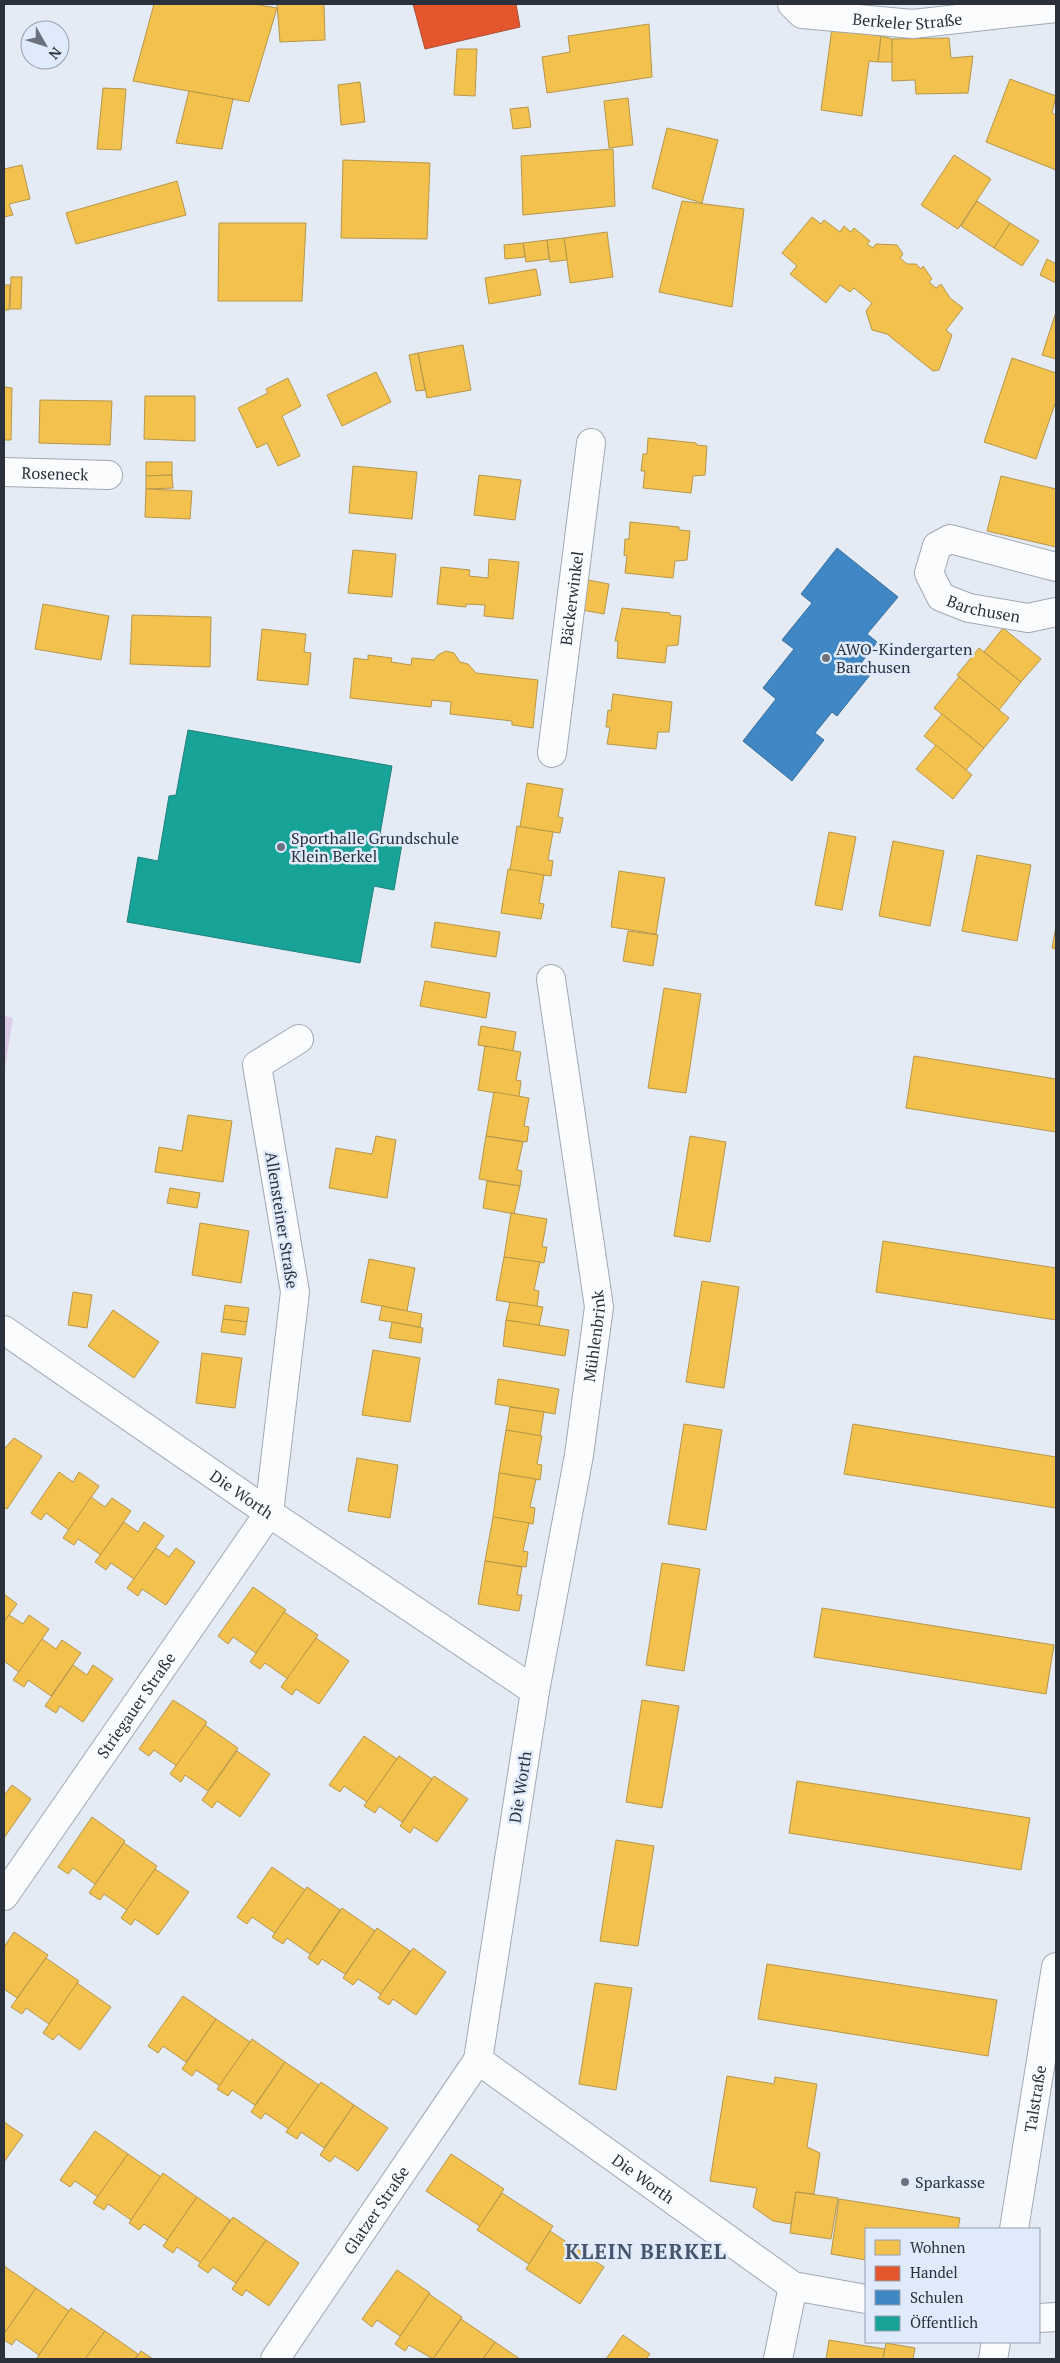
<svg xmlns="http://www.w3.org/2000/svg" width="1060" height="2363" font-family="'PT Serif',serif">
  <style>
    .green { fill: #ddcde7 }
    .homes { fill: #f2c14e; stroke: #b69649 }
    .shops { fill: #e4572e; stroke: #ac4c32 }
    .schools { fill: #3f88c5; stroke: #396e9c }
    .public { fill: #17a398; stroke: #1d817c }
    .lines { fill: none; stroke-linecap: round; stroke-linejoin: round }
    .minor-casing { stroke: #a2a8b2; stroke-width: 30 }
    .minor { stroke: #fbfcfe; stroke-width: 28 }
    .poi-dot { fill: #6c727d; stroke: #dfeafb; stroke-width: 2 }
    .labels { text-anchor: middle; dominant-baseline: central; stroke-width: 5; stroke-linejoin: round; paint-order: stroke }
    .street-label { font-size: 16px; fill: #2b313c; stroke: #dfeafb }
    .poi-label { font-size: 16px; fill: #2b313c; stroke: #dfeafb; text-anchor: start }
    .district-label { font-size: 21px; font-weight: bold; letter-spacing: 1px; fill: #46546c; stroke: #dfeafb }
  </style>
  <rect width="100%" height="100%" fill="#e5ebf5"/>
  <polygon class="green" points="4,1016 13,1018 4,1074"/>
  <g class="homes">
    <polygon points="154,4 254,4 277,8 249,102 133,81"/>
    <polygon points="277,4 324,4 325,40 280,42"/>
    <polygon points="649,24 652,77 547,93 542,57 570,52 568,36"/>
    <polygon points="832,28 881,36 878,62 869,61 862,116 821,110"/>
    <polygon points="881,36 892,39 893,62 878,62"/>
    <polygon points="949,38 951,58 973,56 968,93 916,94 915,80 892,81 892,39"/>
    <polygon points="457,49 477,49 475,96 454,95"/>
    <polygon points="1010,79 1056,96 1052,113 1056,115 1056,170 986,142"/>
    <polygon points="360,82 365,122 341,125 338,85"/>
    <polygon points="103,88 126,89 121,150 97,149"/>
    <polygon points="189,91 233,99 222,149 176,143"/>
    <polygon points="628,98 633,145 609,148 604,101"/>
    <polygon points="528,107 531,127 513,129 510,109"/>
    <polygon points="667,128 718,140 702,203 652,188"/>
    <polygon points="613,149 615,206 523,215 521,156"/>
    <polygon points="954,155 991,179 958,229 921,205"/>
    <polygon points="343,160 430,163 427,239 341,238"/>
    <polygon points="22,165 30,199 9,204 13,215 4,217 4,169"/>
    <polygon points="177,181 186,215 76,244 66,213"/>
    <polygon points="682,201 744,209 732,307 659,292"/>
    <polygon points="977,201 1010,223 994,248 961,226"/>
    <polygon points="812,217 821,224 824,220 840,232 844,226 851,232 854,228 870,241 867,244 873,248 876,244 897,245 903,254 900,258 907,264 916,264 921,269 923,266 932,279 929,282 936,288 941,284 950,298 963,308 946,330 952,335 939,370 933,371 887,334 872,330 866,311 872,303 854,288 850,292 840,285 826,303 790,274 797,266 782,253"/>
    <polygon points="219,223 306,223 302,301 218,301"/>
    <polygon points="1010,223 1039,241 1022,266 994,248"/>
    <polygon points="607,232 613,277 570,283 564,238"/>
    <polygon points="564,238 567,260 550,262 547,240"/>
    <polygon points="547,240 549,259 526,262 523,243"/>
    <polygon points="523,243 525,257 505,259 504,245"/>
    <polygon points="1047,259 1056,264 1056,283 1040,275"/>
    <polygon points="536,269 541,295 489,304 485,278"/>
    <polygon points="11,277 22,277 21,309 10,309"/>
    <polygon points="4,285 10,285 9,310 4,310"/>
    <polygon points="1056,312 1056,359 1042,355"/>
    <polygon points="463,345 471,390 427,398 418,353"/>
    <polygon points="418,353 425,390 416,391 409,355"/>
    <polygon points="1012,358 1056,373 1056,401 1036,459 984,442"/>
    <polygon points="376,372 391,402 342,426 327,395"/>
    <polygon points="288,378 301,406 282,416 300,456 278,466 267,443 257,448 238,408 268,393 266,389"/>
    <polygon points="4,387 12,388 11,440 4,440"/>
    <polygon points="145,396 195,396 195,441 144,439"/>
    <polygon points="40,400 112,401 110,445 39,443"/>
    <polygon points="648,438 696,443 697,445 707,446 705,475 693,476 691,493 643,488 645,471 641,471 643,454 647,454"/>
    <polygon points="146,462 172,462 172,475 146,476"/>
    <polygon points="353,466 417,472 412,519 349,513"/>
    <polygon points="172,475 173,488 146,489 146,476"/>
    <polygon points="479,475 521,480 515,520 474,515"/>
    <polygon points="1001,476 1056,489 1056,547 987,531"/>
    <polygon points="146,489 192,491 190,519 145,517"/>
    <polygon points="630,522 679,527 679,530 690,531 687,560 675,561 673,578 625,573 627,556 624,555 625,539 629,539"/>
    <polygon points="353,550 396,554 392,597 348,593"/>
    <polygon points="489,559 519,562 513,619 484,616 485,605 466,604 466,607 437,604 441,567 470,570 469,576 488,578"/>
    <polygon points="588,580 609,584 604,614 582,610"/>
    <polygon points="43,604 109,616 101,660 35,649"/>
    <polygon points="622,608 670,613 670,615 681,616 678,645 667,646 665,663 617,658 618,641 615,641"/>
    <polygon points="132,615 211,617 210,667 130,664"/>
    <polygon points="1003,628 1041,659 1021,682 984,652"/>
    <polygon points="262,629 306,634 304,652 311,653 308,685 257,680"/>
    <polygon points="979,648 1021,682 999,710 957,675"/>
    <polygon points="446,651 454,653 460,662 468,664 476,673 538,680 533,728 512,725 512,721 450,714 451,702 432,700 431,707 350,698 354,658 368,660 368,655 392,658 391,662 411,665 412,658 434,660 438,655"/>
    <polygon points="959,677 1009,718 984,748 934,708"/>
    <polygon points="613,694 672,702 669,732 658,732 656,749 607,744 610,727 606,727 608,710 611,711"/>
    <polygon points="942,714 984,748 966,770 924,736"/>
    <polygon points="936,745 972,775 953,799 916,769"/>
    <polygon points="527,783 563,789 558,817 563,818 560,833 520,827"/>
    <polygon points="517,826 553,832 548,860 553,861 551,876 510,870"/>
    <polygon points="829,832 856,837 842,910 815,905"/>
    <polygon points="893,841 944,851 930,926 879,916"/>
    <polygon points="977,855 1031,865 1017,941 962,931"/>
    <polygon points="508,869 544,875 539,903 544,904 541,919 501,913"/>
    <polygon points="619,871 665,878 656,934 611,927"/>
    <polygon points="435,922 500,932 496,957 431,947"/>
    <polygon points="1056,926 1056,949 1052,948"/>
    <polygon points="628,931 658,935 653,966 623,961"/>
    <polygon points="425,981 490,993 486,1018 420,1006"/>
    <polygon points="664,988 701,994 686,1093 648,1088"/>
    <polygon points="481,1026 516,1032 513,1051 478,1045"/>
    <polygon points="485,1046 521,1052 516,1080 521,1081 519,1097 478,1090"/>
    <polygon points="914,1056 1056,1079 1056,1132 906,1108"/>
    <polygon points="494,1092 529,1098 524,1126 529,1127 527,1142 486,1136"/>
    <polygon points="188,1115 232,1121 223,1182 155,1172 159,1147 182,1151"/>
    <polygon points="376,1136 396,1140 387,1198 329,1188 336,1148 372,1154"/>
    <polygon points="486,1136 523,1142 517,1170 522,1171 520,1186 479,1179"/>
    <polygon points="690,1136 726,1142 710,1242 674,1236"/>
    <polygon points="487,1181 520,1186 514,1214 483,1208"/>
    <polygon points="170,1188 200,1193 197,1208 167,1203"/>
    <polygon points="511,1213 547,1219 542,1247 547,1247 544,1263 504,1257"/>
    <polygon points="200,1223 249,1231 241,1283 192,1275"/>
    <polygon points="883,1241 1056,1268 1056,1320 876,1292"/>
    <polygon points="504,1257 540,1262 534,1290 539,1291 537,1307 496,1300"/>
    <polygon points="369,1259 415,1268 407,1311 361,1302"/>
    <polygon points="702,1281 739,1287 724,1388 686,1382"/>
    <polygon points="73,1292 92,1295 87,1328 68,1325"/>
    <polygon points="510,1302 543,1307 539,1326 506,1320"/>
    <polygon points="225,1305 249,1308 247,1322 223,1319"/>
    <polygon points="382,1306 422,1314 420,1327 379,1320"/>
    <polygon points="113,1310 159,1342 134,1378 88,1346"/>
    <polygon points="223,1319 247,1322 245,1335 221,1332"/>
    <polygon points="506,1320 569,1330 565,1356 503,1346"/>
    <polygon points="392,1322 423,1328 421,1343 389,1338"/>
    <polygon points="373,1350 420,1358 410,1422 362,1415"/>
    <polygon points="202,1353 242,1358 235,1408 196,1403"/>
    <polygon points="498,1379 559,1389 555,1414 495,1404"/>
    <polygon points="510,1407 544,1412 540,1436 506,1430"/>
    <polygon points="684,1424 722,1430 706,1530 668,1524"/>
    <polygon points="853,1424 1056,1457 1056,1508 844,1474"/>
    <polygon points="506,1430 542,1436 537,1464 542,1465 540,1480 499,1473"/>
    <polygon points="14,1438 42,1456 7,1509 4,1507 4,1449"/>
    <polygon points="357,1458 398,1465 390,1518 348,1511"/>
    <polygon points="59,1472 73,1482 79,1472 99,1486 69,1530 46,1513 41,1520 31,1513"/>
    <polygon points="499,1473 536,1479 530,1507 535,1508 533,1524 493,1517"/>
    <polygon points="91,1497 105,1507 112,1498 131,1511 101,1555 78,1539 74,1545 63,1538"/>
    <polygon points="493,1517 529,1523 523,1551 528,1552 526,1567 485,1561"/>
    <polygon points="124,1522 138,1532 144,1522 164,1536 134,1579 111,1563 106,1570 95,1562"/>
    <polygon points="156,1548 169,1557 176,1548 195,1562 166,1605 142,1589 138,1596 127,1588"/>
    <polygon points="485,1561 522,1567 517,1595 522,1595 519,1611 478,1604"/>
    <polygon points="662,1563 700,1569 684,1671 646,1665"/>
    <polygon points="253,1587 286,1610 256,1653 233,1637 228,1644 218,1636"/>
    <polygon points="4,1594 17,1604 4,1622"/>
    <polygon points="822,1608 1054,1645 1046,1694 814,1657"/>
    <polygon points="284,1612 318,1635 288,1679 265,1663 260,1669 250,1662"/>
    <polygon points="9,1615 23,1624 29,1615 49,1629 19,1672 4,1661 4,1622"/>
    <polygon points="316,1638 349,1661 319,1704 296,1689 292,1695 281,1687"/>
    <polygon points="42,1639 56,1649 62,1640 81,1653 51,1696 28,1680 24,1687 13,1680"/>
    <polygon points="73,1665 87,1675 93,1665 113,1679 83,1722 60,1706 56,1713 45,1706"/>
    <polygon points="173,1700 207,1722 177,1766 154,1750 149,1756 139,1749"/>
    <polygon points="642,1700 679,1706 662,1808 626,1802"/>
    <polygon points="205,1725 238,1748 208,1791 185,1775 181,1782 170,1774"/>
    <polygon points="364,1736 397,1759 367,1802 344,1786 340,1792 329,1785"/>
    <polygon points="237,1751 270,1774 240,1817 217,1801 212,1808 202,1800"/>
    <polygon points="399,1756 432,1779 402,1822 379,1806 375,1813 364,1806"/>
    <polygon points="434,1776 468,1799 437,1842 414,1827 410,1833 400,1826"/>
    <polygon points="797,1781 1030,1818 1021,1870 789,1833"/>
    <polygon points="12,1785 31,1799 4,1838 4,1793 5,1794"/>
    <polygon points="92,1817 125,1841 95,1884 73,1868 68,1874 58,1867"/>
    <polygon points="616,1840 654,1846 638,1946 600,1941"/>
    <polygon points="124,1843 157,1866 127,1910 104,1894 100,1900 89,1893"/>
    <polygon points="272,1867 305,1890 275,1933 252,1917 247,1924 237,1917"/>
    <polygon points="155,1869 189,1892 158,1935 135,1919 131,1925 121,1918"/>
    <polygon points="307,1887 340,1910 310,1954 287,1938 283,1944 272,1937"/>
    <polygon points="342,1908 375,1931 345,1974 322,1959 318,1965 308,1958"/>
    <polygon points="377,1928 410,1951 381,1994 358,1979 353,1985 343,1978"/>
    <polygon points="14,1932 48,1955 17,1998 4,1989 4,1947"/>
    <polygon points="413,1948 446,1972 416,2015 393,1999 389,2005 378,1998"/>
    <polygon points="46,1958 79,1981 49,2024 26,2008 22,2014 11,2007"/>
    <polygon points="767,1964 997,2000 988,2056 758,2019"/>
    <polygon points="77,1983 111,2007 80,2050 58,2034 53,2040 43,2033"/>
    <polygon points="595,1983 632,1988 616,2090 579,2084"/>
    <polygon points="183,1996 216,2019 186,2062 163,2046 158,2053 148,2046"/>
    <polygon points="216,2019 250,2042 220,2086 196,2070 192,2076 182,2069"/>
    <polygon points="252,2039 285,2062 255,2105 232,2090 228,2096 217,2089"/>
    <polygon points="285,2062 319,2085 289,2129 265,2113 261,2119 251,2112"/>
    <polygon points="727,2076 774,2084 775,2077 817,2084 807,2147 820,2153 814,2194 796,2192 791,2224 773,2221 753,2207 757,2188 710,2181"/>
    <polygon points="321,2082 354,2105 324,2148 301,2132 297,2139 286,2132"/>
    <polygon points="354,2105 388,2128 358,2171 335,2156 330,2162 320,2155"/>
    <polygon points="4,2122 23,2135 4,2162"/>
    <polygon points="95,2131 128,2154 98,2197 75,2181 70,2187 60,2180"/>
    <polygon points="128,2154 161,2177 131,2220 108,2204 104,2210 93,2203"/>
    <polygon points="451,2154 504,2189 480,2226 426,2191"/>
    <polygon points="163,2173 197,2197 167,2240 144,2224 139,2230 129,2223"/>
    <polygon points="796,2192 838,2198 831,2239 790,2233"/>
    <polygon points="502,2193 553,2226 529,2264 477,2230"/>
    <polygon points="197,2197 230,2220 201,2263 177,2247 173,2253 163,2246"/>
    <polygon points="839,2199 960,2218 958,2229 866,2229 866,2260 831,2254"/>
    <polygon points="233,2217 266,2240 236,2283 213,2267 208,2273 198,2266"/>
    <polygon points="550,2231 604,2267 580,2304 526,2269"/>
    <polygon points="266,2240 299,2263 269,2306 246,2290 242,2296 232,2289"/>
    <polygon points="4,2266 36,2288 6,2331 4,2330"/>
    <polygon points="397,2270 430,2293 400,2336 377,2320 372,2327 362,2319"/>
    <polygon points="36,2288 69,2311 39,2355 16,2339 12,2345 4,2340 4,2334"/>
    <polygon points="429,2294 462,2317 433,2359 409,2345 405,2351 395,2344"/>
    <polygon points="71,2308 105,2331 85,2359 39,2359 37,2358"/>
    <polygon points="461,2319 495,2342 483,2359 433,2359"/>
    <polygon points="105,2331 138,2354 135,2359 85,2359"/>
    <polygon points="623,2335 650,2354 646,2359 606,2359"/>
    <polygon points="829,2340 885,2349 883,2359 826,2359"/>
    <polygon points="495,2342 520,2359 483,2359"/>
    <polygon points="886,2343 915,2348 913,2359 883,2359"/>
    <polygon points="141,2351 153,2359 135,2359"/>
  </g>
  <polygon class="shops" points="413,4 516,4 520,27 425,49"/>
  <polygon class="schools" points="837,548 898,597 867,634 877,642 859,666 870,675 837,716 832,712 815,733 824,740 792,781 743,741 776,699 763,688 794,649 782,640 812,603 801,594"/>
  <polygon class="public" points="188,730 392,766 380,834 403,838 394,890 374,886 360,963 127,922 138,857 158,861 169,796 176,795"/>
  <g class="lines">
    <defs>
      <g id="minor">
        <path id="s1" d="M792,4L802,14L913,24L1056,8"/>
        <path id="s2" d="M4,472L108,475"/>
        <path id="s3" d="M1056,567L950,539L937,546L929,573L941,597L969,608L1028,618L1056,612"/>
        <path id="s4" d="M552,753L591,443"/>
        <path id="s5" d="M4,1330L269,1513L535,1691L478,2060L793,2286L866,2299"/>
        <path id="s6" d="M535,1691L579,1455L599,1307L551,979"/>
        <path id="s7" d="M4,1896L269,1513L295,1292L257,1065L299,1039"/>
        <path id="s8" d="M1014,2229L1056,1967"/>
        <polyline points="1039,2318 1056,2317"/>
        <path id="s9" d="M275,2359L478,2060"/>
        <polyline points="778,2359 793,2286"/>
        <polyline points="993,2359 996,2342"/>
      </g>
    </defs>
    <use href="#minor" class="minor-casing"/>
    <use href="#minor" class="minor"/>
  </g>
  <g class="poi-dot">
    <circle cx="826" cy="658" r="5"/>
    <circle cx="281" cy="847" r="5"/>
    <circle cx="905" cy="2182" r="5"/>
  </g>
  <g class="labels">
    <g class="street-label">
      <text stroke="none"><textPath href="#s1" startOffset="120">Berkeler Straße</textPath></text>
      <text stroke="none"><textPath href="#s2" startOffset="51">Roseneck</textPath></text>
      <text stroke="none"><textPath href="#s4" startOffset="156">Bäckerwinkel</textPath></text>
      <text stroke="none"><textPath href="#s3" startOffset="224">Barchusen</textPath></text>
      <text transform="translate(282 1220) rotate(81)">Allensteiner Straße</text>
      <text stroke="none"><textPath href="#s6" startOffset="360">Mühlenbrink</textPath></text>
      <text stroke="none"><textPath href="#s5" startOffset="289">Die Worth</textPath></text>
      <text stroke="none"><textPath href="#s7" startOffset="232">Striegauer Straße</textPath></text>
      <text transform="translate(520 1787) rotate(-81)">Die Worth</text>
      <text stroke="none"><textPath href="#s8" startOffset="132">Talstraße</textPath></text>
      <text stroke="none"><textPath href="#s5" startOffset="1219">Die Worth</textPath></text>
      <text stroke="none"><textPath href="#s9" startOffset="180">Glatzer Straße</textPath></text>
    </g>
    <g class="poi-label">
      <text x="836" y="649">AWO-Kindergarten<tspan x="836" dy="18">Barchusen</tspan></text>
      <text x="291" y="838">Sporthalle Grundschule<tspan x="291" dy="18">Klein Berkel</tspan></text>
      <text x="915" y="2182">Sparkasse</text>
    </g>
    <g class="district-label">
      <text x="646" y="2251">KLEIN BERKEL</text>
    </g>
  </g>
  <rect width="1060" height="2363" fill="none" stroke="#2b313c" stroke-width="10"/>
  <rect x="865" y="2228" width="175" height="115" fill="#dfeafb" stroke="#97a0af"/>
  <rect x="875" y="2240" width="25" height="15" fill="#f2c14e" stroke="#97a0af"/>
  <text x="910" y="2253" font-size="15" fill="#2b313c">Wohnen</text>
  <rect x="875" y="2266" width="25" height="15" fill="#e4572e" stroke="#97a0af"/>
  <text x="910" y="2278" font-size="15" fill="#2b313c">Handel</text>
  <rect x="875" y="2290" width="25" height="15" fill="#3f88c5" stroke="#97a0af"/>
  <text x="910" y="2303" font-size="15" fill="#2b313c">Schulen</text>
  <rect x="875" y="2316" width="25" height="15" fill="#17a398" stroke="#97a0af"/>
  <text x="910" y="2328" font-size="15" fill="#2b313c">Öffentlich</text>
  <g transform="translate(45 45) rotate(129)"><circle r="24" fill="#dfeafb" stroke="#97a0af"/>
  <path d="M0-4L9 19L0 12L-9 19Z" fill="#6c727d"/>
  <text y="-8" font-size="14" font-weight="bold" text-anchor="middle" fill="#2b313c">N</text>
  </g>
</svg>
